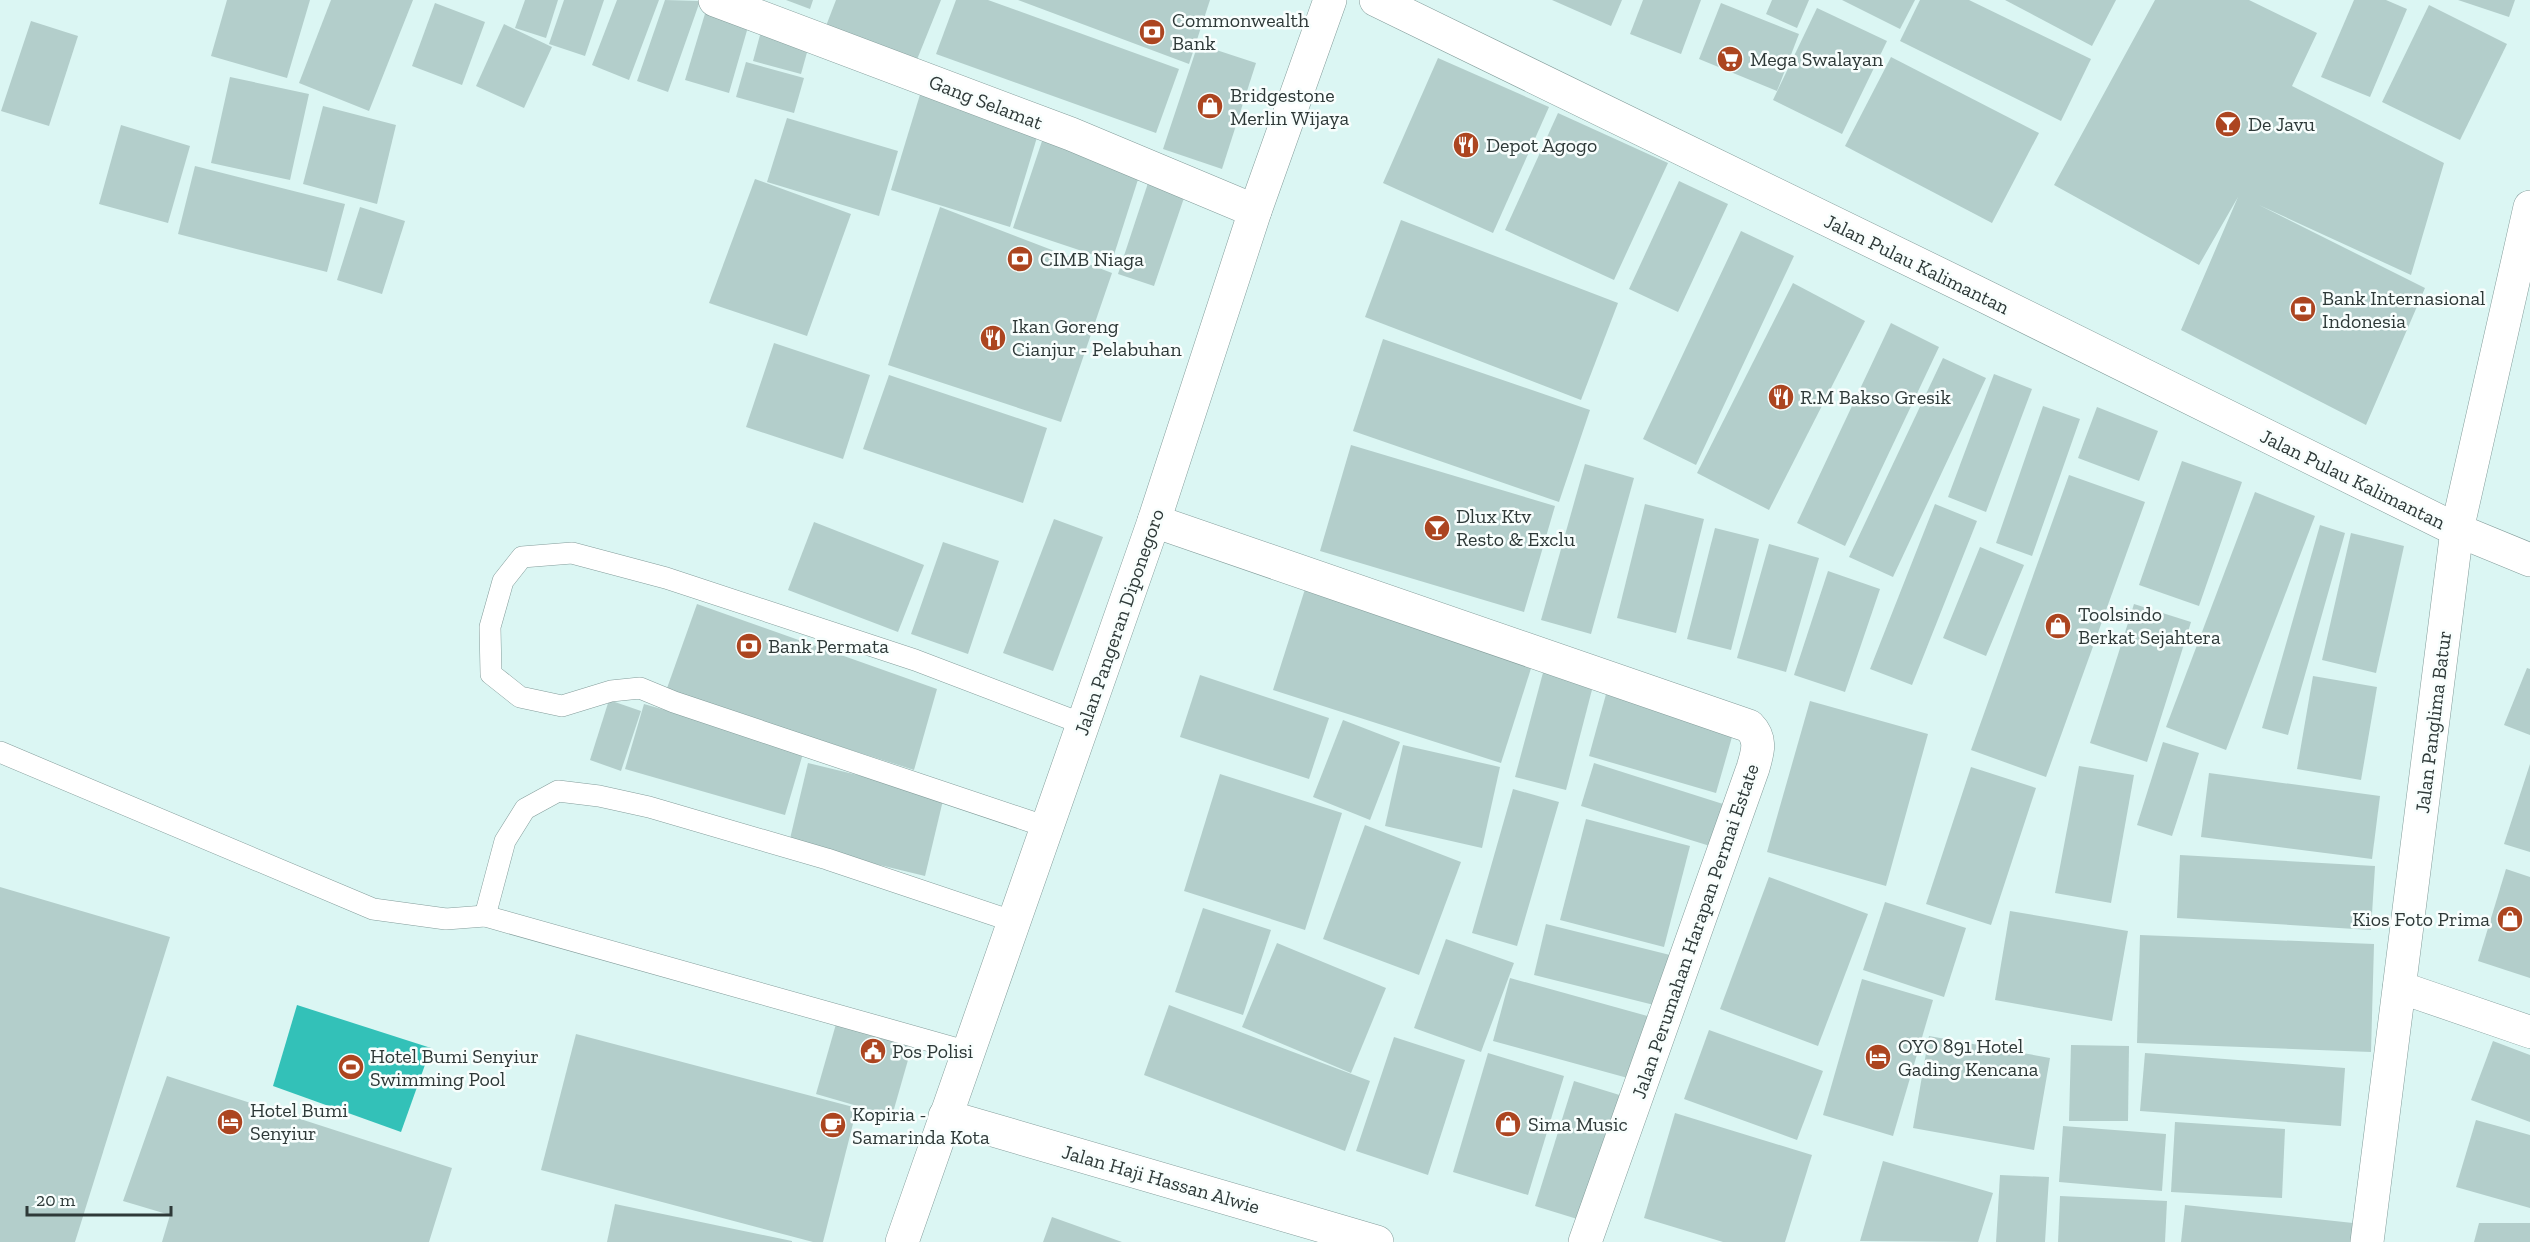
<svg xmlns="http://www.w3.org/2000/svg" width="2530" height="1242" font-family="'Zilla Slab',serif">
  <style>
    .water { fill: #33c1b8 }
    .building { fill: #b3cecb }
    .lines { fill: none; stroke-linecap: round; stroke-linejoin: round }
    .service-casing { stroke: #849d9b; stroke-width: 22 }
    .pedestrian-casing { stroke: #849d9b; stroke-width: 33 }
    .minor-casing { stroke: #849d9b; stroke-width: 34 }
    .tertiary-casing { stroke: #849d9b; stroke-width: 34 }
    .service { stroke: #fff; stroke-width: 21 }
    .pedestrian { stroke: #fff; stroke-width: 32 }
    .minor { stroke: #fff; stroke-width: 33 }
    .tertiary { stroke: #fff; stroke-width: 33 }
    .labels { text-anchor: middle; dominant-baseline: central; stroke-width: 5; stroke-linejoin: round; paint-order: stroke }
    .poi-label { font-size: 20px; fill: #2e3938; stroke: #f8fefd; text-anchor: start }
    .street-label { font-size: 20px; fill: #2e3938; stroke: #f8fefd }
  </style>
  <rect width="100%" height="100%" fill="#dbf6f3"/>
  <polygon class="water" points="297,1005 431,1048 401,1132 273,1086"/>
  <g class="building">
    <polygon points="227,0 310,0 287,78 211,56"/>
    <polygon points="331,0 413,0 369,111 299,83"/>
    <polygon points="525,0 558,0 546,38 515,28"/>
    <polygon points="564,0 604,0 585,56 549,44"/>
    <polygon points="617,0 659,0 629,80 592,65"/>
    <polygon points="665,0 700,1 668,92 637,81"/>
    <polygon points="786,0 813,0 810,9"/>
    <polygon points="836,0 941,0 916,62 826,26"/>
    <polygon points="956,0 988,0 1179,69 1156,133 936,54"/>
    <polygon points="1018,0 1210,0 1189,64"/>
    <polygon points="1552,0 1622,0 1611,26"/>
    <polygon points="1643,0 1701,0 1681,54 1630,34"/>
    <polygon points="1772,0 1809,0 1797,28 1766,14"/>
    <polygon points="1842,0 1915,0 1900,29"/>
    <polygon points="1920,0 1969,0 2091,59 2061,121 1900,41"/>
    <polygon points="2005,0 2116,0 2092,46"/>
    <polygon points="2155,0 2249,0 2317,33 2292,86 2444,163 2411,275 2259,205 2425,288 2366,425 2181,330 2238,197 2199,265 2054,185"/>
    <polygon points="2354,0 2386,0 2407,9 2370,97 2321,77"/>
    <polygon points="2458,0 2515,0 2509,17"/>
    <polygon points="435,3 485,22 462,85 412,66"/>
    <polygon points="1721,3 1799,34 1777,91 1699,59"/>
    <polygon points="2429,5 2507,44 2460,140 2382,102"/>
    <polygon points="707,7 750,20 729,93 685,80"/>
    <polygon points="1817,8 1887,41 1842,134 1773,100"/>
    <polygon points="31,21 78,36 49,126 1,111"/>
    <polygon points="504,24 552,47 524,108 476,86"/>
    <polygon points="763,24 811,38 801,74 753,61"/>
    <polygon points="1198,44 1256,63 1222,169 1163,149"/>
    <polygon points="1891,57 2039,133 1992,223 1845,146"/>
    <polygon points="1438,58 1549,107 1493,233 1383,183"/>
    <polygon points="746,62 804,78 794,113 736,97"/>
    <polygon points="230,77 309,94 290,180 211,163"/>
    <polygon points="922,88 1041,124 1010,227 891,190"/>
    <polygon points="323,106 396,125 377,204 303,184"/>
    <polygon points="1558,113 1668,163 1614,280 1505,230"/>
    <polygon points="787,118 898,151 879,216 767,182"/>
    <polygon points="121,125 190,146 168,223 99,204"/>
    <polygon points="1044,135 1142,167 1112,261 1013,228"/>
    <polygon points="195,166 345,204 327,272 178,234"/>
    <polygon points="755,179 851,214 807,336 709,303"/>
    <polygon points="1679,181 1728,204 1678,312 1629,289"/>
    <polygon points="1148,183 1185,195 1154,286 1118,274"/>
    <polygon points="360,207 405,221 382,294 337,280"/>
    <polygon points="940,207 1112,273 1061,422 888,365"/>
    <polygon points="1401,220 1618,303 1581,400 1365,317"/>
    <polygon points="1741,231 1794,256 1696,465 1643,439"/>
    <polygon points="1793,283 1865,321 1769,510 1697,473"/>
    <polygon points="1891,323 1939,347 1845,546 1797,523"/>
    <polygon points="1383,339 1590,410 1559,502 1353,431"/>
    <polygon points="774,343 870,375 843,459 746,427"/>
    <polygon points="1943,358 1986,378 1893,577 1849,557"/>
    <polygon points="1994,374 2032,389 1986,512 1948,497"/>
    <polygon points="889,375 1047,428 1023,503 863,449"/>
    <polygon points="2043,406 2080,419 2032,556 1996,543"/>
    <polygon points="2097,407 2158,431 2139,481 2078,458"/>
    <polygon points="1351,445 1555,506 1524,612 1320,551"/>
    <polygon points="2182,461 2242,482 2199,606 2139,585"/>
    <polygon points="1585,464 1634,478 1591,634 1541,620"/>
    <polygon points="2069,475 2145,502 2046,777 1971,750"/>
    <polygon points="2255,492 2315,516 2226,750 2166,727"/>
    <polygon points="1645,504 1704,519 1676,633 1617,618"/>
    <polygon points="1935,504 1977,521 1912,685 1870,669"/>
    <polygon points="1054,519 1103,537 1053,671 1003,653"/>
    <polygon points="814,522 924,565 898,632 788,590"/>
    <polygon points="2320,525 2345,533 2288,735 2262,728"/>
    <polygon points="1715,528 1759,539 1731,650 1687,639"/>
    <polygon points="2351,533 2404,546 2376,673 2322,660"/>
    <polygon points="943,542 999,561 968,654 911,634"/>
    <polygon points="1769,544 1819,558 1786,672 1737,658"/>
    <polygon points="1980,547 2024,565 1986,656 1943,638"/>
    <polygon points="1828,571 1880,589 1845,692 1794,675"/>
    <polygon points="1306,586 1534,659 1501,763 1273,690"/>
    <polygon points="697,604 937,689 914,770 666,691"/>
    <polygon points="2134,604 2191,622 2147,762 2090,743"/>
    <polygon points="2527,668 2530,669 2530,735 2504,725"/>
    <polygon points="1544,669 1594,682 1566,790 1515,777"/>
    <polygon points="1200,675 1329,718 1309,779 1180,737"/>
    <polygon points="2313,676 2377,687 2361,780 2297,769"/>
    <polygon points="1608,687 1736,723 1716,793 1589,756"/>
    <polygon points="609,700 641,711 621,771 590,760"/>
    <polygon points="1810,701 1928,734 1886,886 1767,852"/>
    <polygon points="644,704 804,750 785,815 625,769"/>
    <polygon points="1343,720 1400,742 1370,820 1313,797"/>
    <polygon points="2163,742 2199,753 2172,836 2137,825"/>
    <polygon points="1403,745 1500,767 1482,848 1385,826"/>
    <polygon points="808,763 944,796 925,876 789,843"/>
    <polygon points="1594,763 1723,804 1710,846 1581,806"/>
    <polygon points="2530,764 2530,852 2504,844"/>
    <polygon points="2079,766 2134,775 2111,903 2055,893"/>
    <polygon points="1971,767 2036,788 1991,925 1926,904"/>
    <polygon points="2209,773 2380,796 2372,859 2201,837"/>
    <polygon points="1220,774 1342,813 1305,930 1184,891"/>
    <polygon points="1513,789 1559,802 1517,946 1472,933"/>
    <polygon points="1586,819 1690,846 1664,947 1560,920"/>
    <polygon points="1365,825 1461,862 1419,975 1323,939"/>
    <polygon points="2180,855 2375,866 2371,930 2177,918"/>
    <polygon points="2506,869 2530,877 2530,978 2478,961"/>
    <polygon points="1769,877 1868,914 1818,1046 1720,1009"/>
    <polygon points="0,887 170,937 75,1242 0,1242"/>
    <polygon points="1885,902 1966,928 1944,997 1863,970"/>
    <polygon points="1203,908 1271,930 1243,1015 1175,992"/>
    <polygon points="2010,911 2128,931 2112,1021 1995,1000"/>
    <polygon points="1546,924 1670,955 1658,1006 1534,975"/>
    <polygon points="2140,935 2374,944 2371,1052 2137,1043"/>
    <polygon points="1446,939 1514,963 1481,1052 1414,1028"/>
    <polygon points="1277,943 1386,988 1351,1073 1242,1027"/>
    <polygon points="1510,978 1651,1017 1635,1080 1493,1041"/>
    <polygon points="1862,979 1933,1000 1893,1136 1823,1115"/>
    <polygon points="1169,1005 1370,1081 1345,1151 1144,1075"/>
    <polygon points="838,1017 914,1039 892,1116 816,1094"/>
    <polygon points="1709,1030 1823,1071 1797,1140 1684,1099"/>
    <polygon points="576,1034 857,1108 823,1242 813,1242 541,1170"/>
    <polygon points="1929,1036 2050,1058 2034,1150 1913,1128"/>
    <polygon points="1394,1037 1465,1060 1428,1175 1356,1151"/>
    <polygon points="2493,1041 2530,1055 2530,1122 2471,1100"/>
    <polygon points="2071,1045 2129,1046 2128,1121 2069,1121"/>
    <polygon points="1488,1053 1564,1076 1528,1195 1453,1172"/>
    <polygon points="2145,1053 2345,1068 2341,1126 2140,1111"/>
    <polygon points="167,1076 452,1168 429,1242 162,1242 170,1215 123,1201"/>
    <polygon points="1574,1081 1626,1097 1587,1222 1535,1206"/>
    <polygon points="1675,1113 1812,1155 1785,1242 1723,1242 1644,1218"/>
    <polygon points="2476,1120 2530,1135 2530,1208 2456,1187"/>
    <polygon points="2175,1122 2285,1129 2282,1198 2171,1192"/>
    <polygon points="2063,1126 2166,1134 2162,1191 2059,1182"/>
    <polygon points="1883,1161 1993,1193 1978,1242 1860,1241"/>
    <polygon points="2000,1175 2049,1177 2045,1242 1996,1242"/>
    <polygon points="2060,1196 2167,1201 2165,1242 2058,1242"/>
    <polygon points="615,1204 792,1241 792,1242 607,1242"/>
    <polygon points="2185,1205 2353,1223 2351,1242 2181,1242"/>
    <polygon points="1052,1217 1122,1242 1043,1242"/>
    <polygon points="2479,1223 2530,1223 2530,1242 2474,1242"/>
  </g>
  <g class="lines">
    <defs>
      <g id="service">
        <polyline points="0,752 373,909 446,919 485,916"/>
        <polyline points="1047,827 674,702 640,688 611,691 562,706 520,697 491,674 490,627 503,581 522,557 572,553 666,578 915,660 1083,724"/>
        <polyline points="969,1052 485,916 505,841 525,809 558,791 599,796 649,807 827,859 1015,922"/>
      </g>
      <polyline id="pedestrian" points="2399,987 2530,1032"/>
      <g id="minor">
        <polyline points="715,0 1071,134 1255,211"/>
        <polyline points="1376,0 1976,292 2457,530 2530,560"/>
        <path d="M1154,521L1749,726C1762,739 1758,751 1753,768L1585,1242"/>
        <polyline points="945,1116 1377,1242"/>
        <polyline points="2367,1242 2457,530 2530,207"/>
      </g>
      <polyline id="tertiary" points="902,1242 1154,521 1255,211 1330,0"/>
    </defs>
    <use href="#service" class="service-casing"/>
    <use href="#pedestrian" class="pedestrian-casing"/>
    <use href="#minor" class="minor-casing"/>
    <use href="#tertiary" class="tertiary-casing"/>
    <use href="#service" class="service"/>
    <use href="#pedestrian" class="pedestrian"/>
    <use href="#minor" class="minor"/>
    <use href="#tertiary" class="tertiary"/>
  </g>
  <defs>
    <symbol id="bank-disc" viewBox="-11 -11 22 22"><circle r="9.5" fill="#ac4520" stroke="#f8fefd"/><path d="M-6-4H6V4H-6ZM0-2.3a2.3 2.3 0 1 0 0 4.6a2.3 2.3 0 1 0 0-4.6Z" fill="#fff"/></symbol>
    <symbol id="supermarket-disc" viewBox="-11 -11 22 22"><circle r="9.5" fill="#ac4520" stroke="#f8fefd"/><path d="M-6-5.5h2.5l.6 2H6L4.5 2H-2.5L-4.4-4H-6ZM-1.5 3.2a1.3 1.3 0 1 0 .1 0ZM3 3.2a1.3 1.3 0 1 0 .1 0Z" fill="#fff"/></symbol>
    <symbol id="shop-disc" viewBox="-11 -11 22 22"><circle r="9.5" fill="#ac4520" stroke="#f8fefd"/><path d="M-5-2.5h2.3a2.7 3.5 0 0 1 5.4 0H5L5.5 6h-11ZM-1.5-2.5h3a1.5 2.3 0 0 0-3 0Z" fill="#fff"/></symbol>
    <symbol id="bar-disc" viewBox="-11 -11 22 22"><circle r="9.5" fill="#ac4520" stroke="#f8fefd"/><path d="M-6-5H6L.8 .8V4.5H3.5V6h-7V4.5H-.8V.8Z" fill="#fff"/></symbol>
    <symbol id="restaurant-disc" viewBox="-11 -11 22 22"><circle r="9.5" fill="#ac4520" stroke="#f8fefd"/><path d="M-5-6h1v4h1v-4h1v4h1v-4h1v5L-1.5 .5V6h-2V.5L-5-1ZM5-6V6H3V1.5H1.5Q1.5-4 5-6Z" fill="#fff"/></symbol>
    <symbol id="civic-disc" viewBox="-11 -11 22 22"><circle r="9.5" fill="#ac4520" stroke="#f8fefd"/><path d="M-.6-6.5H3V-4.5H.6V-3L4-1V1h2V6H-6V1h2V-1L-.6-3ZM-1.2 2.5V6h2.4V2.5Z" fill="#fff"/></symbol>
    <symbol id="hotel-disc" viewBox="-11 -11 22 22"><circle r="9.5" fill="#ac4520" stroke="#f8fefd"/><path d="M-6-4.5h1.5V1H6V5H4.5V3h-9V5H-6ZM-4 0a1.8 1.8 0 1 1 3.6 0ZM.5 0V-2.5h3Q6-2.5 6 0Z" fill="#fff"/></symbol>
    <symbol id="stadium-disc" viewBox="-11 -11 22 22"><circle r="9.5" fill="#ac4520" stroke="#f8fefd"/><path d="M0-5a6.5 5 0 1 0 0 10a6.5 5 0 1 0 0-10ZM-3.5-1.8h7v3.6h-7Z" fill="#fff"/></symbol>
    <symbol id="cafe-disc" viewBox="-11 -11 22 22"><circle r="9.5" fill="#ac4520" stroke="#f8fefd"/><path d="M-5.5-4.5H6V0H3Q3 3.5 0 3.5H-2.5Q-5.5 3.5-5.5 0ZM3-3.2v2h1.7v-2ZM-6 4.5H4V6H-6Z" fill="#fff"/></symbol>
  </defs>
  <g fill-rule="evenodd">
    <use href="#bank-disc" x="1137" y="17" width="30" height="30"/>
    <use href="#supermarket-disc" x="1715" y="44" width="30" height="30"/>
    <use href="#shop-disc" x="1195" y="91" width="30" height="30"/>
    <use href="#bar-disc" x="2213" y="109" width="30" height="30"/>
    <use href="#restaurant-disc" x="1451" y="130" width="30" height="30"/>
    <use href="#bank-disc" x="1005" y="244" width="30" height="30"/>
    <use href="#bank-disc" x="2288" y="294" width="30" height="30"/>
    <use href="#restaurant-disc" x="978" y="323" width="30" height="30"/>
    <use href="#restaurant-disc" x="1766" y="382" width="30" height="30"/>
    <use href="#bar-disc" x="1422" y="513" width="30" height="30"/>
    <use href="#shop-disc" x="2043" y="611" width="30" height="30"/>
    <use href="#bank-disc" x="734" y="631" width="30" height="30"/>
    <use href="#shop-disc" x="2495" y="904" width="30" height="30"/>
    <use href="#civic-disc" x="858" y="1036" width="30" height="30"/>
    <use href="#hotel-disc" x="1863" y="1042" width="30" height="30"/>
    <use href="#stadium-disc" x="336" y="1052" width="30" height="30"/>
    <use href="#hotel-disc" x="215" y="1107" width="30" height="30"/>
    <use href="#shop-disc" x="1493" y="1109" width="30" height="30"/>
    <use href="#cafe-disc" x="818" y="1110" width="30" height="30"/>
  </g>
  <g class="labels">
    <g class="poi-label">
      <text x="1172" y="20">Commonwealth<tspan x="1172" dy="23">Bank</tspan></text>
      <text x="1750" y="59">Mega Swalayan</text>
      <text x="1230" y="95">Bridgestone<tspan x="1230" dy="23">Merlin Wijaya</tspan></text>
      <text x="2248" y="124">De Javu</text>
      <text x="1486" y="145">Depot Agogo</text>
      <text x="1040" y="259">CIMB Niaga</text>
      <text x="2322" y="298">Bank Internasional<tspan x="2322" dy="23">Indonesia</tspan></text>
      <text x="1012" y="326">Ikan Goreng<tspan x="1012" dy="23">Cianjur - Pelabuhan</tspan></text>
      <text x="1800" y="397">R.M Bakso Gresik</text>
      <text x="1456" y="516">Dlux Ktv<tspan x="1456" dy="23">Resto &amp; Exclu</tspan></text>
      <text x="2078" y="614">Toolsindo<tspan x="2078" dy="23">Berkat Sejahtera</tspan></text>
      <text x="768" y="646">Bank Permata</text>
      <text x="2490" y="919" text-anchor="end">Kios Foto Prima</text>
      <text x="1898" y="1046">OYO 891 Hotel<tspan x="1898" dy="23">Gading Kencana</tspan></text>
      <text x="892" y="1051">Pos Polisi</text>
      <text x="370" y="1056">Hotel Bumi Senyiur<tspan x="370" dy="23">Swimming Pool</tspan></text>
      <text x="250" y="1110">Hotel Bumi<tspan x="250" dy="23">Senyiur</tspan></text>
      <text x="852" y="1114">Kopiria -<tspan x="852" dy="23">Samarinda Kota</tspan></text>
      <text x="1528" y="1124">Sima Music</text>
    </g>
    <g class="street-label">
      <text transform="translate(986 102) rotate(21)">Gang Selamat</text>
      <text transform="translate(1917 264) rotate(26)">Jalan Pulau Kalimantan</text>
      <text transform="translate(2353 479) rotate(26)">Jalan Pulau Kalimantan</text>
      <text transform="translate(1119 622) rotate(-71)">Jalan Pangeran Diponegoro</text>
      <text transform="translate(2433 722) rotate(-83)">Jalan Panglima Batur</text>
      <text transform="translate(1695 931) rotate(-71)">Jalan Perumahan Harapan Permai Estate</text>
      <text transform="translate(1161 1179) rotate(16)">Jalan Haji Hassan Alwie</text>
    </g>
  </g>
  <path d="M27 1206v9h144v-9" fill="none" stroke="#2e3938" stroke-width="3"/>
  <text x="36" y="1206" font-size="18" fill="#2e3938" stroke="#f8fefd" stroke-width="4.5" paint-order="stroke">20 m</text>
</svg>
